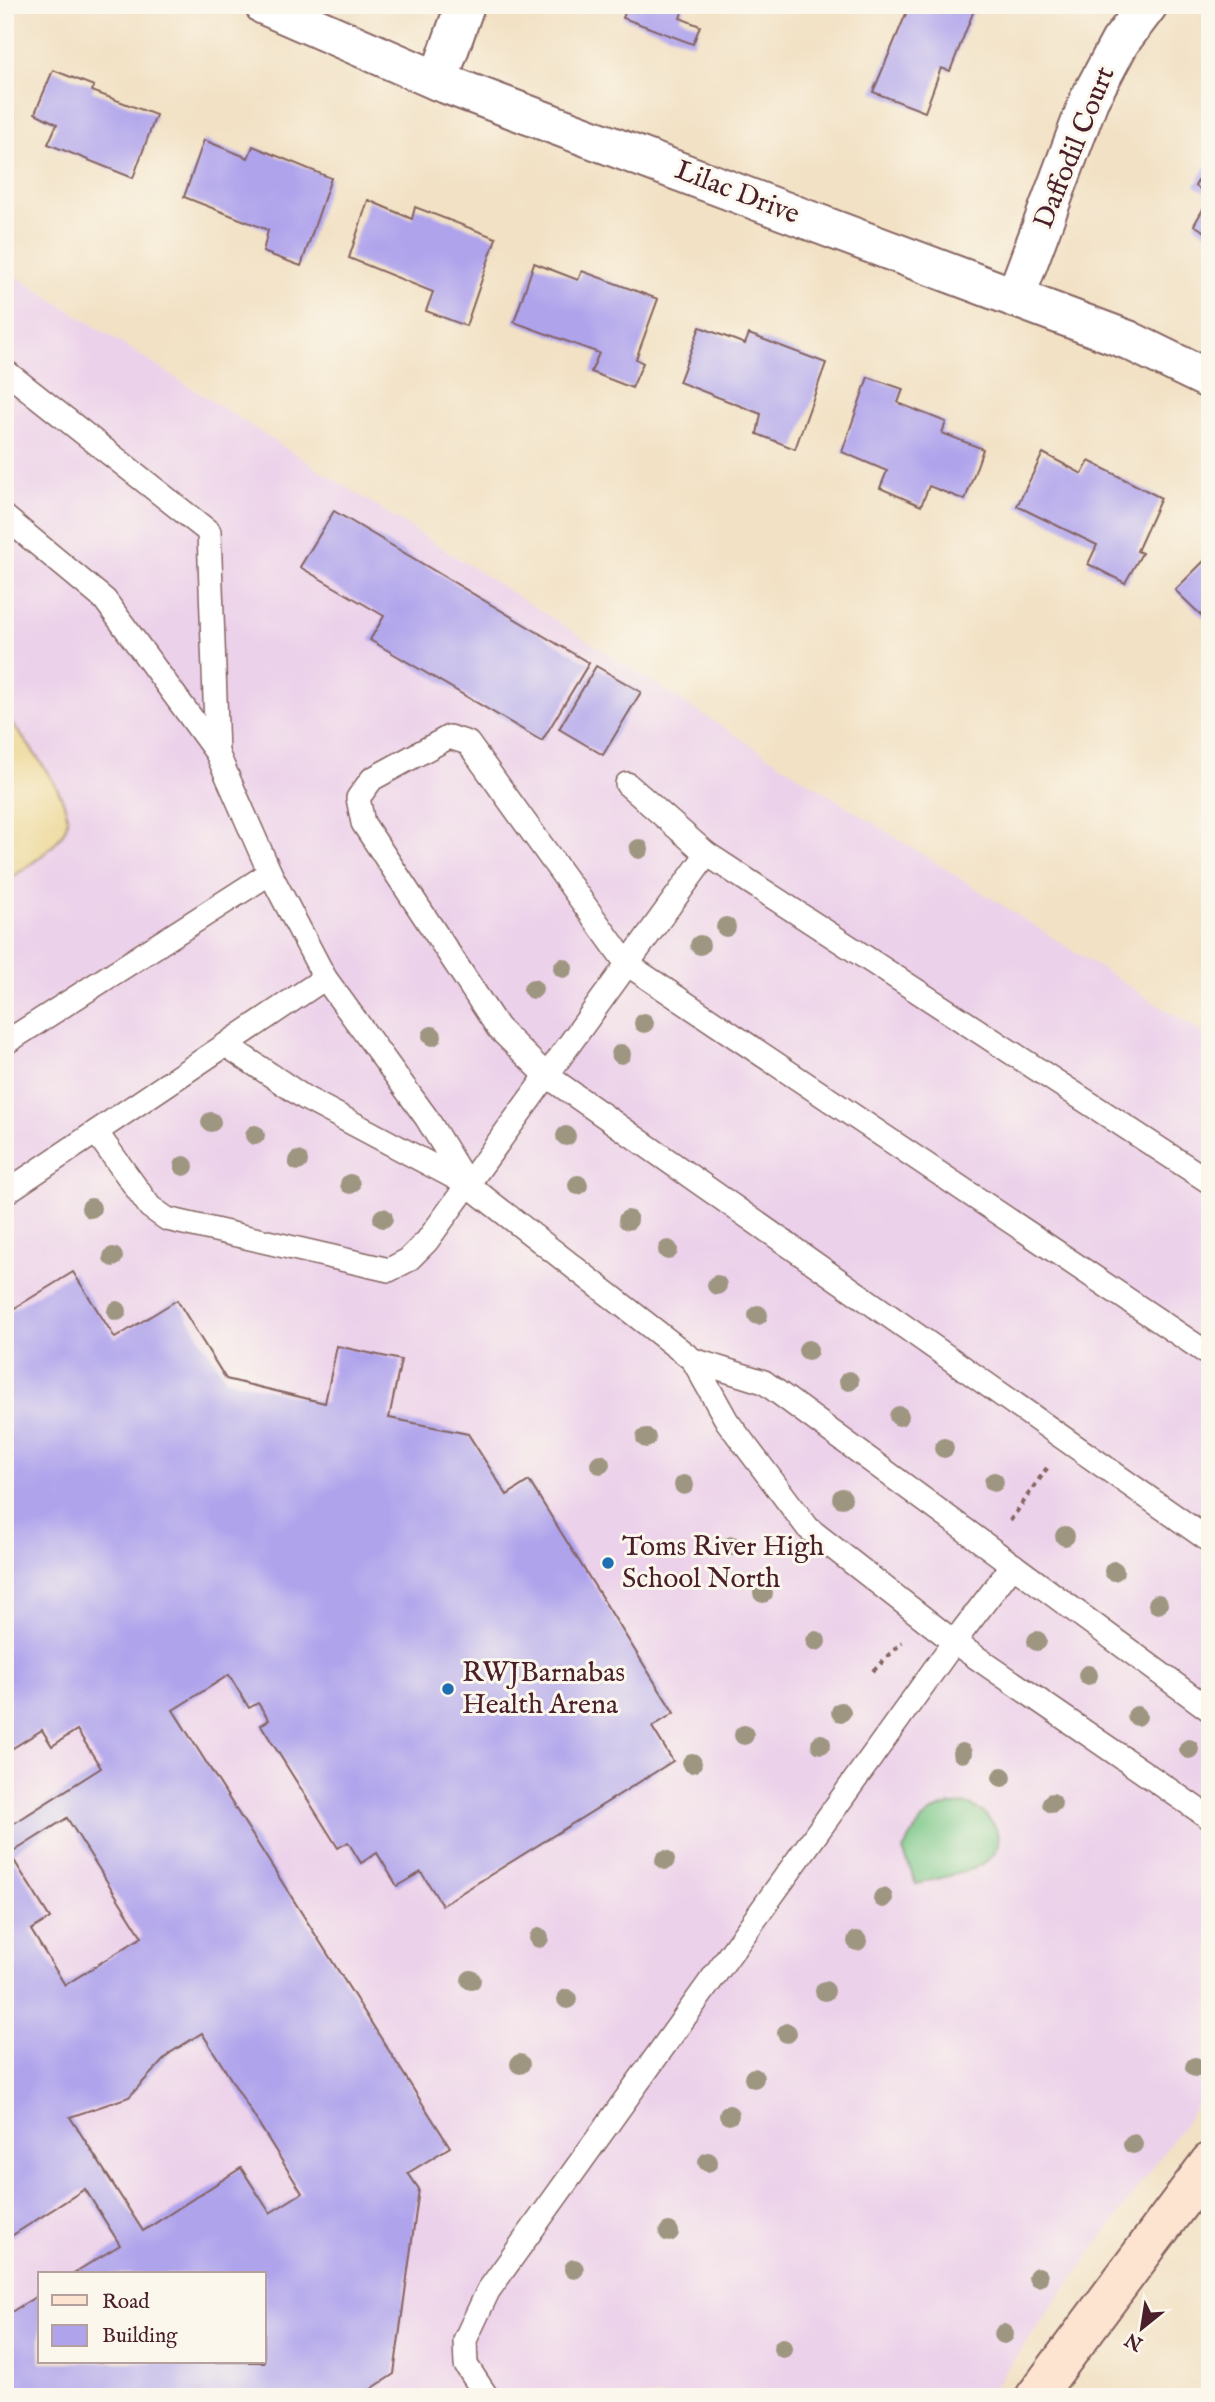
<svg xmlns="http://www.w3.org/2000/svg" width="1215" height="2402" font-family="'IM FELL English',serif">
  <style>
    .built { fill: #ecd1ea; fill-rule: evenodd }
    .green { fill: #78c686; stroke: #617258; stroke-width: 2 }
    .sand { fill: #eeda9e; stroke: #9c7c64; stroke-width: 2 }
    .building { fill: #afa3ec; fill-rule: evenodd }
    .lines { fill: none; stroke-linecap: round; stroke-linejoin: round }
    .service-casing { stroke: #856361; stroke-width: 26 }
    .minor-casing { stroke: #856361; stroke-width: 42 }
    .secondary-casing { stroke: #856361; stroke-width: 42 }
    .path { stroke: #856361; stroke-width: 4.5; stroke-dasharray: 5 5; stroke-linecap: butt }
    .service { stroke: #fff; stroke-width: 23 }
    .minor { stroke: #fff; stroke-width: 38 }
    .secondary { stroke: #fde4d1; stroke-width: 38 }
    .tree { fill: #9e9681 }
    .poi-dot { fill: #1f6fb2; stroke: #fbf7ec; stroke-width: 2.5 }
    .labels { text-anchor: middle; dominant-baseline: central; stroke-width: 6; stroke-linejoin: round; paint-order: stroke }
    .street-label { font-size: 28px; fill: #4a1f2b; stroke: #fbf7ec }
    .poi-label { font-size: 28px; fill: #4a1f2b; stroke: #fbf7ec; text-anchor: start }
  </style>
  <rect width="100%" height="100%" fill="#fbf7ec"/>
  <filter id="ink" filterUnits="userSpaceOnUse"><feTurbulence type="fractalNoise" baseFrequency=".0143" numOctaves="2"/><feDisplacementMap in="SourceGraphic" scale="14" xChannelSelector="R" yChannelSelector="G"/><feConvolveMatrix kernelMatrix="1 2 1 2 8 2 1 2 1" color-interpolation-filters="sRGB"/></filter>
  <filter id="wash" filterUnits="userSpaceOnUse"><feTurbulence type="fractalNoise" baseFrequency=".00686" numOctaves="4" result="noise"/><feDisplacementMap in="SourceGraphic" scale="28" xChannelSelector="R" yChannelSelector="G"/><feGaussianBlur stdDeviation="1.57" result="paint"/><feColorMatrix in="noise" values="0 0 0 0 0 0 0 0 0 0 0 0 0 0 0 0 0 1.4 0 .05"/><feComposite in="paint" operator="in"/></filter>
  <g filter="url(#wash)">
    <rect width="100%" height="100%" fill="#f2e1c4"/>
    <path class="built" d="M5,269L1210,1038V2088L987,2397H5ZM40,2274H264V2362H40Z"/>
    <path class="green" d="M951,1805C958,1805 967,1803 973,1806C993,1816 1009,1841 989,1859C975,1872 934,1879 916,1884L903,1850C917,1828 923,1810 951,1805Z"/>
    <path class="sand" d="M5,714C21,736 71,795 67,822C64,845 23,869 5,882Z"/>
    <g id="blocks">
      <g class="building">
        <polygon points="628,5 685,5 680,18 700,26 693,44 623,18"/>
        <polygon points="899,5 976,5 950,71 941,68 925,112 873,92 908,9"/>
        <polygon points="53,70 94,86 92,91 156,115 133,178 48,144 57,124 35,113"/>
        <polygon points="204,140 248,158 253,146 331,178 301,266 263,252 268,230 184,197"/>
        <polygon points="1210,160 1210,195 1195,186"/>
        <polygon points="1210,197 1210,235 1194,225"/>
        <polygon points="368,200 412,219 415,207 496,238 466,326 426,311 433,292 349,258"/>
        <polygon points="534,263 578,280 582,271 658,299 636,359 643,363 632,388 591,372 599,353 514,322"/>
        <polygon points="700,327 745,344 749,334 826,363 795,449 757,434 761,414 679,382"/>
        <polygon points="868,377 903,389 898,403 946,422 942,433 983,449 965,500 929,486 921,506 880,488 887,471 842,452"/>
        <polygon points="1043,453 1082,474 1089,461 1161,498 1137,551 1142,553 1125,583 1088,564 1097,545 1017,506"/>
        <polygon points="334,511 589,663 542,741 370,640 384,616 300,567"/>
        <polygon points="1210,555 1210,624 1175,590"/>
        <polygon points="596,666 641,692 603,755 559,729"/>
        <path d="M73,1272L115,1338L177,1300L226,1379L325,1403L337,1346L401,1360L389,1418L468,1434L507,1495L529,1481L674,1713L652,1727L673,1761L442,1905L421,1872L397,1886L377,1853L361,1863L348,1842L338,1848L261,1725L269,1720L258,1703L249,1708L229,1675L173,1710L450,2147L408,2173L419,2189L394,2374L359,2397H5V2316L40,2294V2362H264V2274H72L120,2245L85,2189L5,2240V1829L101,1768L77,1730L52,1746L42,1730L5,1753V1314ZM67,1818L142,1937L65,1985L31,1930L50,1918L10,1854ZM202,2033L302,2193L270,2213L241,2168L143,2231L70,2117L129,2097L170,2053Z"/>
      </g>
    </g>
  </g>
  <g filter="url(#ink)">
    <use href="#blocks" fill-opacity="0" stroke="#856361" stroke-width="2"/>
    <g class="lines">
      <defs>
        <g id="service">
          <polyline points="5,371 209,532 217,753"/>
          <polyline points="5,517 105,600 217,753 270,873 325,978 426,1117 467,1184"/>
          <polyline points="627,784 707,854"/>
          <polyline points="5,1043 270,873"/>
          <polyline points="226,1045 305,1098 467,1184 693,1360"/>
          <polyline points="96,1132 150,1207 167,1219 389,1270 408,1260 427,1241 707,854 1210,1182"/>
          <polyline points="5,1193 325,978"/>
          <polyline points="1210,1355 627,964 468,743 449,737 372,779 358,798 363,823 498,1028 546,1075 1210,1541"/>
          <polyline points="1210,1710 764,1382 693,1360 727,1421 808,1528 954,1642 1210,1818"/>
          <polyline points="487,2397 466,2365 465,2340 488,2291 954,1642 1013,1565"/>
        </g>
        <g id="minor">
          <polyline points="264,5 438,81 1128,340 1210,380"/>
          <polyline points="438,81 465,5"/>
          <polyline points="1015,298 1089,100 1120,42 1148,5"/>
        </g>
        <polyline id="secondary" points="1035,2397 1210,2162"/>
      </defs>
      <use href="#service" class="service-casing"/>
      <use href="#minor" class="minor-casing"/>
      <use href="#secondary" class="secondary-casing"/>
      <g class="path">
        <polyline points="1010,1521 1047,1468"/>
        <polyline points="873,1671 902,1642"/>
      </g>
      <use href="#service" class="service"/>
      <use href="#minor" class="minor"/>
      <use href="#secondary" class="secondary"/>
    </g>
    <g class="tree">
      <circle cx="639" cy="849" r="10"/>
      <circle cx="726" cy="927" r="10"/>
      <circle cx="700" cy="945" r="10"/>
      <circle cx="563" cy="968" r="10"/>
      <circle cx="533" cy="989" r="10"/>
      <circle cx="644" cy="1023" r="10"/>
      <circle cx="432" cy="1036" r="10"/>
      <circle cx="621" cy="1054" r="10"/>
      <circle cx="211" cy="1122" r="10"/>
      <circle cx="255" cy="1135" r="10"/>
      <circle cx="566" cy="1136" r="10"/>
      <circle cx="298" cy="1161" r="10"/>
      <circle cx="184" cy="1166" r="10"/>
      <circle cx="350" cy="1184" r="10"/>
      <circle cx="578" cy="1185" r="10"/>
      <circle cx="91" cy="1208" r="10"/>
      <circle cx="383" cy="1218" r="10"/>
      <circle cx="628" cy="1220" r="10"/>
      <circle cx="668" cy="1250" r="10"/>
      <circle cx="113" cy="1257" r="10"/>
      <circle cx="717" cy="1285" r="10"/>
      <circle cx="117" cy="1311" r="10"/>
      <circle cx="758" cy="1315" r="10"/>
      <circle cx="808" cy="1350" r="10"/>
      <circle cx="849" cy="1381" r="10"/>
      <circle cx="899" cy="1416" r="10"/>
      <circle cx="646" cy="1438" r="10"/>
      <circle cx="944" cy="1448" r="10"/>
      <circle cx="600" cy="1464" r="10"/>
      <circle cx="994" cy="1482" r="10"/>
      <circle cx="684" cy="1485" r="10"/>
      <circle cx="842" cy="1498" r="10"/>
      <circle cx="1065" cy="1536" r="10"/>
      <circle cx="732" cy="1546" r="10"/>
      <circle cx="1114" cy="1571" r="10"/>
      <circle cx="763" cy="1593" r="10"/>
      <circle cx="1158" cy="1604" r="10"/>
      <circle cx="816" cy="1641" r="10"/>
      <circle cx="1037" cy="1641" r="10"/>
      <circle cx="1088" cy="1675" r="10"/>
      <circle cx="841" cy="1712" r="10"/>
      <circle cx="1137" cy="1716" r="10"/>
      <circle cx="744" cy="1735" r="10"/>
      <circle cx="821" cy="1744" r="10"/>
      <circle cx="1189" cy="1749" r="10"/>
      <circle cx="962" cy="1753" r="10"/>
      <circle cx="692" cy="1763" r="10"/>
      <circle cx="1002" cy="1777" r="10"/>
      <circle cx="1052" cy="1803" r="10"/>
      <circle cx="665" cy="1860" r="10"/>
      <circle cx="883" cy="1898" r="10"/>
      <circle cx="539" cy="1938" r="10"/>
      <circle cx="857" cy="1941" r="10"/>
      <circle cx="471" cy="1980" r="10"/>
      <circle cx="825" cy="1991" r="10"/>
      <circle cx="567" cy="1999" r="10"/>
      <circle cx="787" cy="2033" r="10"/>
      <circle cx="520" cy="2064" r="10"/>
      <circle cx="1195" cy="2067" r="10"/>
      <circle cx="754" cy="2078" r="10"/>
      <circle cx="729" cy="2115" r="10"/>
      <circle cx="1133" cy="2144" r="10"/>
      <circle cx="708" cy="2162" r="10"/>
      <circle cx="669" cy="2232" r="10"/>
      <circle cx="574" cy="2269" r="10"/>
      <circle cx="1038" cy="2277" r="10"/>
      <circle cx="1004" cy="2334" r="10"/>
      <circle cx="783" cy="2348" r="10"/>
    </g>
  </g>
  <g class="poi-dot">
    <circle cx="608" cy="1563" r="7"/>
    <circle cx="448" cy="1689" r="7"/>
  </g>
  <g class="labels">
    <g class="street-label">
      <text transform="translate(1075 148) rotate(-68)">Daffodil Court</text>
      <text transform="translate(737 193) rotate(21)">Lilac Drive</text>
    </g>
    <g class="poi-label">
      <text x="622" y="1547">Toms River High<tspan x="622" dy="32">School North</tspan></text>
      <text x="462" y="1673">RWJBarnabas<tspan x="462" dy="32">Health Arena</tspan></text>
    </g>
  </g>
  <rect width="1215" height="2402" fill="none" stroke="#fbf7ec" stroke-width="28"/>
  <rect x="38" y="2272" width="228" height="91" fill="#fbf7ec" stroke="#b4a19f" stroke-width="2"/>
  <rect x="52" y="2295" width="35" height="10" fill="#fde4d1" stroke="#b4a19f" stroke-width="2"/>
  <text x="102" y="2308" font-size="21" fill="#4a1f2b">Road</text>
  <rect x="52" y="2325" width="35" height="21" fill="#afa3ec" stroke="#b4a19f" stroke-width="2"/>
  <text x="102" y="2342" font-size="21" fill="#4a1f2b">Building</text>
  <g transform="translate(1142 2328) rotate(210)" stroke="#fbf7ec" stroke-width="5" paint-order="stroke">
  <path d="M0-5L12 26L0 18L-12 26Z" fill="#4a1f2b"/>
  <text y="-10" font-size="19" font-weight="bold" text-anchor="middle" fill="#4a1f2b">N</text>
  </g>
</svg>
